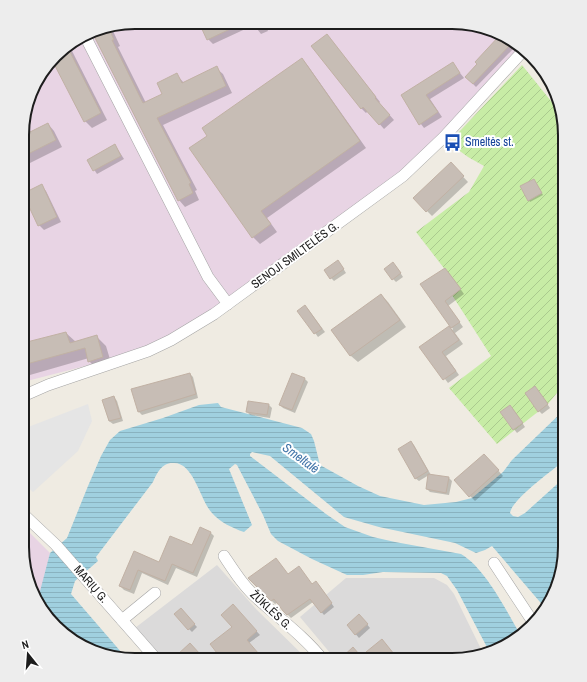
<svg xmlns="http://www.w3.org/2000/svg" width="587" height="682" font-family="'Archivo Narrow',sans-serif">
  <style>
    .residential { fill: #dbdada }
    .industrial { fill: #e8d4e4 }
    .garden { fill: url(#garden-furrows) }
    .parking { fill: #e5e5e5 }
    .water { fill: url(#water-rules) }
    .shadow { fill: #0003 }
    .building { fill: #c7bdb5; stroke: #c1b1a4 }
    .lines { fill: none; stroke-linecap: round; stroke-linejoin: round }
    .minor-casing { stroke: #a4a4a4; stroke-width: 12 }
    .minor { stroke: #fff; stroke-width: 11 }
    .labels { text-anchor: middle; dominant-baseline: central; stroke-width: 4; stroke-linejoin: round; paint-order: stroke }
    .transit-label { font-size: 12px; fill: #164399; stroke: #fff; text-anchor: start }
    .street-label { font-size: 12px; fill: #1d1d1d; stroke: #fff }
    .water-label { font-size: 13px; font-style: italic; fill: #4275a9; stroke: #fff }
    .rim { fill: none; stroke: #1d1d1d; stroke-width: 2 }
  </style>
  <defs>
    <pattern id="garden-furrows" width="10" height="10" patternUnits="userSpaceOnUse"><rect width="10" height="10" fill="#c7eca5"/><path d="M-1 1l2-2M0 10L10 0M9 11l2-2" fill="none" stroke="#aaca8e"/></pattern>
    <pattern id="water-rules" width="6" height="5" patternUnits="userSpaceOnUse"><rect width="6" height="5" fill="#a0d0df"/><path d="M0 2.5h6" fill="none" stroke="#89b2bf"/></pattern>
  </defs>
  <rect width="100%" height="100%" fill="#efebe2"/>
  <g class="residential">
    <polygon points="217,565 257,610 308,660 163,660 135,628"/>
    <polygon points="346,578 434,578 447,585 454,594 483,653 459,660 336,660 300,617"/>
  </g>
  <g class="industrial">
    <polygon points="135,22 467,23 515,41 520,47 441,133 400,172 208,314 170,335 128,354 93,364 23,382 24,113 37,79 61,50 98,28"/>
    <polygon points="22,525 50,553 38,604 22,547"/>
  </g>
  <polygon class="garden" points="522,65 559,111 565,135 565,383 548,404 497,444 449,388 491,356 452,295 460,289 416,232 469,192 484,166 468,157 457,149 455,139 459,132"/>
  <polygon class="parking" points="88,404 92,421 78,451 33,492 22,482 23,429"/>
  <path class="water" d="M218,403L221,407L302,428L311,434L314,441L320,465L358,486L380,496L424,505L456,502L472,498L503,472L512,460L565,409V460C553,470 512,499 510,513L513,516L518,517L525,513L565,477V555L546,609L492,546L485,550L476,553L455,543L379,527L344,517L270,456L252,452L250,454V456L326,514L345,527L373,537L395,542L461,554C485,568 506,610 520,634L509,645L489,651L457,590L447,576L441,573L383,572L363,575H347L312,559L278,541L271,534L263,515L237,465L235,464L229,469L252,525L244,532C232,528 220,522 212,513C200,500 194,463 174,463C162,462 157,473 153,482L96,557L98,561L75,581L71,594L128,660L72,641L38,604V599L50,553L67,538L88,486L101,456L110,440L120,431L163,418L199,405Z"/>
  <g class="shadow">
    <polygon points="214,22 264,22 268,31 261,34 254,25 213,44 208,39"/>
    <polygon points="132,23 113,31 120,46 118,47 146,103 163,95 176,74 184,83 216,68 223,74 232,93 163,125 197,190 195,191 199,200 185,207 179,200 92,31 98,28"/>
    <polygon points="449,23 460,23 454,27"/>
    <polygon points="501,36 514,48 476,87 466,77"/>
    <polygon points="331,40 380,102 379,103 394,120 384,129 368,111 366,113 361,108"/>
    <polygon points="69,45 107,120 92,128 85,121 53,59 61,50"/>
    <polygon points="302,59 308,66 366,148 267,218 277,232 260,244 253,237 208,136"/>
    <polygon points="453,64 464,78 430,99 442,117 424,128 411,111"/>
    <polygon points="48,124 54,131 62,147 24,166 24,136"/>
    <polygon points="115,145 124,159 97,174 88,160"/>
    <polygon points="451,164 468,182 432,216 414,198"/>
    <polygon points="565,172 565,180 561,174"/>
    <polygon points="535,181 543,195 530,202 522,187"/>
    <polygon points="41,186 46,191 61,222 44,230 39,225 24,194"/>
    <polygon points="341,265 346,273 334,281 331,278"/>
    <polygon points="396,266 403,277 396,282 393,279"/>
    <polygon points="449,273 464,294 448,306 463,327 455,333 463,344 446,356 459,375 448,383 421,347 449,327 452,330 453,329 422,285"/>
    <polygon points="381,295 388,302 406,327 358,362 351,356 332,330"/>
    <polygon points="308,309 325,332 318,337 299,311"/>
    <polygon points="66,333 76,342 97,337 106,346 112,366 98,370 89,361 89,358 23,377 23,345"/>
    <polygon points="565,347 565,364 558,359"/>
    <polygon points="190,374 193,377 198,398 142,415 139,412"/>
    <polygon points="305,379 308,382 295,413 283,408 280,405"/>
    <polygon points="538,390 550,408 542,414 539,411"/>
    <polygon points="114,397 117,401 123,421 113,424 109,421 103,401"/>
    <polygon points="269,405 272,408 270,418 250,415 247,412"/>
    <polygon points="513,409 525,427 517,433 501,412"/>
    <polygon points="411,442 414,445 431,475 449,478 452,481 449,495 430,492 427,489 429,475 419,481 415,478"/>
    <polygon points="489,460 503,476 475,501 470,496"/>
    <polygon points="210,532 214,536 197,577 176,568 168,585 142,573 134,594 124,590 120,586 134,552 160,563 192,547"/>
    <polygon points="288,575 312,585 319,585 334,607 324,615 313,602 291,618 284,611 278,602 275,604 250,579"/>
    <polygon points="236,609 260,635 249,643 224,659 221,656 233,627"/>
    <polygon points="184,613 197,627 192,632 189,629"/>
    <polygon points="362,618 370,628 359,638 348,625"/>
    <polygon points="190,644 202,657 200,660 182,660"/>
    <polygon points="385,644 397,657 394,660 374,660"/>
  </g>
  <g class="building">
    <polygon points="211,22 245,22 207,40 201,27"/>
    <polygon points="108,26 114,40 112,40 143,103 162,94 157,83 177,73 182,83 217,66 226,86 157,118 191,183 189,184 193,193 178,201 92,32 98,28"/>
    <polygon points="327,34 376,97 375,98 390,115 379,125 363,107 361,109 311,46"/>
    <polygon points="500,35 503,37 511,44 473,84 465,77 477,64 475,62"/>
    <polygon points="67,46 101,113 84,122 52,60 61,50"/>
    <polygon points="302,58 360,141 261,211 271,224 252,238 189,148 207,136 202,128"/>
    <polygon points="453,62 460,73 426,95 438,112 419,125 401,95"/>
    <polygon points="48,123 56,140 24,156 24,135"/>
    <polygon points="115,144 121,156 93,171 87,160"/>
    <polygon points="451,162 464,176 426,212 413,198"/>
    <polygon points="534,179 542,193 528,201 520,186"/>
    <polygon points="42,184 57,217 38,226 24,196 24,193"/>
    <polygon points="338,260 344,269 330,279 324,270"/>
    <polygon points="393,262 401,273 392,280 384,269"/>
    <polygon points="445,268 461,289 445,301 460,322 451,328 420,284"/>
    <polygon points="381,294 400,320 350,356 331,330"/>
    <polygon points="305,305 322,329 314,334 297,311"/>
    <polygon points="449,326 459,340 442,352 456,371 443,380 419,347"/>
    <polygon points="66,332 70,343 97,335 103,357 88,362 85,348 23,365 23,343"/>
    <polygon points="190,373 196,394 138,412 131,389"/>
    <polygon points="292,373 305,378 292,410 279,405"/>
    <polygon points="535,386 548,404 538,412 525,393"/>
    <polygon points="114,396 121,418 109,421 102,400"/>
    <polygon points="248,401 269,404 267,415 246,412"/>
    <polygon points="510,405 523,423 513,430 500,412"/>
    <polygon points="411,441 428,471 415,479 398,449"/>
    <polygon points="484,454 499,470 469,497 454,480"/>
    <polygon points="428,474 449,477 446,493 426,489"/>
    <polygon points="200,527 211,532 193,573 172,564 165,581 138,570 130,590 119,586 134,551 159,562 170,536 192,545"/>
    <polygon points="276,558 288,574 299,566 312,584 316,581 332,603 321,613 310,599 287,615 283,611 274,599 271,601 248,578"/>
    <polygon points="233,604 257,631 247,640 264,660 230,660 224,653 220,657 210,644 232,627 221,615"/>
    <polygon points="181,608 195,624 188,630 174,614"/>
    <polygon points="359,614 368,624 355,635 347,625"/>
    <polygon points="382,639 394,654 387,660 372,660 366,652"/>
    <polygon points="190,643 200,654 193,660 181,660 177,655"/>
    <polygon points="353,647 364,660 339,660"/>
  </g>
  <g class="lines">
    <defs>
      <g id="minor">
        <polyline points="85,36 208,277 228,304"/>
        <polyline points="23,396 48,385 148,351 171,340 214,314 403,176 444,137 524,50"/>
        <polyline points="22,513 56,545 157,660"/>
        <path d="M224,556C234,571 244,587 258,599C280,619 305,637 323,660"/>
        <polyline points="494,563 533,622"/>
        <polyline points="122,620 155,593"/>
      </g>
    </defs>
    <use href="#minor" class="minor-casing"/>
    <use href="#minor" class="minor"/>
  </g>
  <defs>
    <symbol id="bus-bare" viewBox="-9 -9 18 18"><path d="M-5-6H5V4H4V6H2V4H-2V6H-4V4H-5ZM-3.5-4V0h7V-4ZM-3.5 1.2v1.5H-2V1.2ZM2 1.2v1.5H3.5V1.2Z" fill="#1a4fb4" stroke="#fff" stroke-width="2.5" paint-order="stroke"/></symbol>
  </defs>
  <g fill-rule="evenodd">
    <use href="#bus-bare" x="440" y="130" width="25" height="25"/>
  </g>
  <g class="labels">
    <g class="transit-label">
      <text x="465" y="142">Smeltės st.</text>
    </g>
    <g class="street-label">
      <text transform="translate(295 255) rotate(-36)">SENOJI SMILTELĖS G.</text>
      <text transform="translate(91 584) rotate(49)">MARIŲ G.</text>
      <text transform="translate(271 610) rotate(43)">ŽŪKLĖS G.</text>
    </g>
    <g class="water-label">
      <text transform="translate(301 458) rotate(36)">Smeltalė</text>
    </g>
  </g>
  <path d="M0 0H587V682H0ZM135 29H452A106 106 0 0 1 558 135V547A106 106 0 0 1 452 653H135A106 106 0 0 1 29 547V135A106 106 0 0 1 135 29Z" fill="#ededed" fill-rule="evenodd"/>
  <path class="rim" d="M135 29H452A106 106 0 0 1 558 135V547A106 106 0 0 1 452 653H135A106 106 0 0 1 29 547V135A106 106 0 0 1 135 29Z"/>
  <g transform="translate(28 654) rotate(343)" stroke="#ffffff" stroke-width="3" paint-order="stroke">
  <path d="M0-3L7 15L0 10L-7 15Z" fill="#1d1d1d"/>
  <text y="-6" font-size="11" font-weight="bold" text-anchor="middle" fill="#1d1d1d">N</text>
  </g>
</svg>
